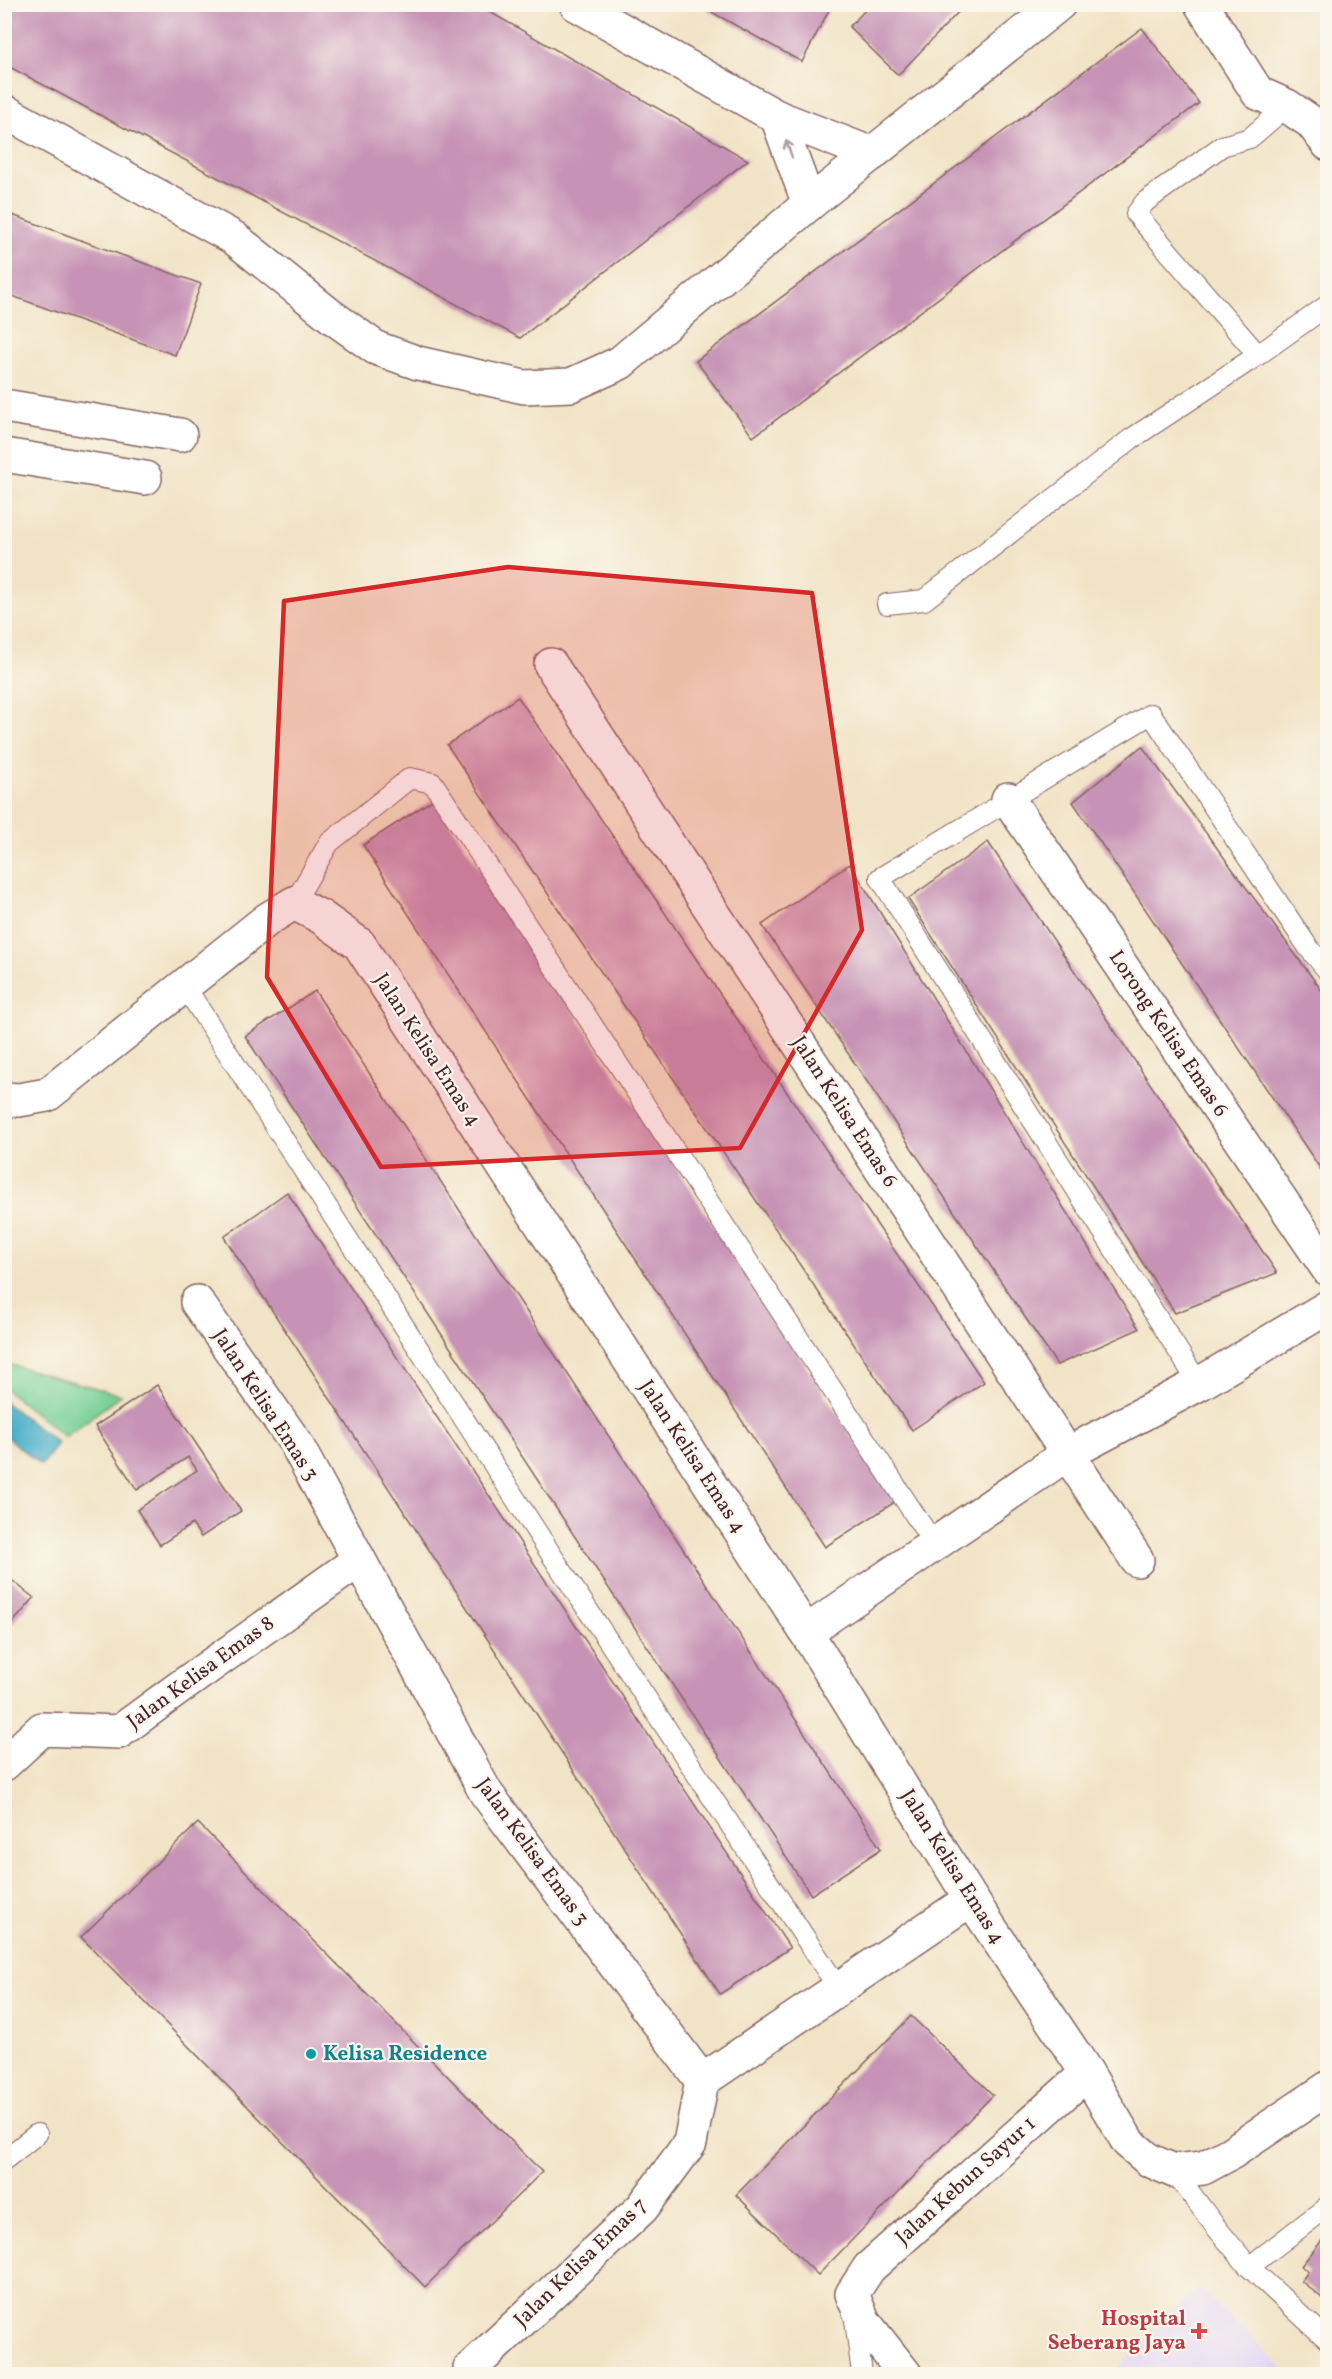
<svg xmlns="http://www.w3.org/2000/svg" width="1332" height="2379" font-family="Vollkorn,serif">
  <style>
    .built { fill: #e1d4f4 }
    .green { fill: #77d097; stroke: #607861; stroke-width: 1.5 }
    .water { fill: #4bb0ca; stroke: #4a687a; stroke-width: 1.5 }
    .building { fill: #c692b5 }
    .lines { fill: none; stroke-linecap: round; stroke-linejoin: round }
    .service-casing { stroke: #846461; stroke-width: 22 }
    .minor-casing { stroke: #846461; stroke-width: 36 }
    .tertiary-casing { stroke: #846461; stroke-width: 36 }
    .service { stroke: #fff; stroke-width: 20 }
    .minor { stroke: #fff; stroke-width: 33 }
    .tertiary { stroke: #fff; stroke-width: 33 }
    .oneway { stroke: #ae9aa0 }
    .marked { fill: #d62828; fill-opacity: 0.2; stroke: #d62828; stroke-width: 4.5; stroke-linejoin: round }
    .culture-dot { fill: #0f9aa8; stroke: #fbf7ec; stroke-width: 2 }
    .health-dot { fill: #e0444e; stroke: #fbf7ec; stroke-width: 2 }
    .labels { text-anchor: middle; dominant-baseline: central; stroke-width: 4.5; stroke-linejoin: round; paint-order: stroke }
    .street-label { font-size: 21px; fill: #4a1f2b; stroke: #fbf7ec }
    .culture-label { font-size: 21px; font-weight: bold; fill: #0d838f; stroke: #fbf7ec; text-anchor: start }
    .health-label { font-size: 21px; font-weight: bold; fill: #be3a42; stroke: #fbf7ec; text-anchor: end }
  </style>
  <rect width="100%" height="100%" fill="#fbf7ec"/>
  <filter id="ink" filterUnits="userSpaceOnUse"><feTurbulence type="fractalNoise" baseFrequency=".0167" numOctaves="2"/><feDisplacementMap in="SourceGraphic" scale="12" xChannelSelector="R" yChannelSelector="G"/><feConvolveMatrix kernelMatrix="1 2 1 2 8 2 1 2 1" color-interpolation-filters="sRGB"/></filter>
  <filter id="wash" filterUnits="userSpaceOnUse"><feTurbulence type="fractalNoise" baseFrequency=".008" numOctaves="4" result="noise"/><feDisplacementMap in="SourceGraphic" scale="24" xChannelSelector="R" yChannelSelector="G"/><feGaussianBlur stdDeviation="1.35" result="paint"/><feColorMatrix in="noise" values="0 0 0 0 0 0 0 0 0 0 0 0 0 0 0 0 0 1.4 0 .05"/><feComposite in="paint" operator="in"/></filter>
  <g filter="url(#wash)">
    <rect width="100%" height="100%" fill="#f1e3c6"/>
    <polygon class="built" points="1198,2287 1289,2374 1112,2374"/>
    <polygon class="green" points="4,1364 5,1363 121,1395 65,1437 5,1389"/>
    <polygon class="water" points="4,1402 58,1443 41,1465 5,1436"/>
    <g id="blocks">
      <g class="building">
        <polygon points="4,4 476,4 748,160 520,338 4,64"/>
        <polygon points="697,4 832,4 802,62"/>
        <polygon points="871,4 966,4 898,75 849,27"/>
        <polygon points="1142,28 1199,103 753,437 696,361"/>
        <polygon points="4,212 201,284 175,355 4,293"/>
        <polygon points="518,697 984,1382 912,1430 447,745"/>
        <polygon points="1142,746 1328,999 1328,1180 1073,802"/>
        <polygon points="434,799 895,1502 825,1547 363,845"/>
        <polygon points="988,842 1277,1273 1175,1313 908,899"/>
        <polygon points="850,864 1139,1329 1057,1365 762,925"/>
        <polygon points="315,991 881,1849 811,1895 245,1036"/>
        <polygon points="287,1192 790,1948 720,1994 224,1237"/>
        <polygon points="157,1385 241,1511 201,1537 192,1524 160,1545 137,1510 197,1470 188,1457 137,1490 95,1426"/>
        <polygon points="4,1574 34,1598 4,1633"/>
        <polygon points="198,1823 542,2172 425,2287 81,1937"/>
        <polygon points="911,2016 993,2095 818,2275 736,2195"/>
        <polygon points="1328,2233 1328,2303 1301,2281 1308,2272 1301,2266"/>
      </g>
    </g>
  </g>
  <g filter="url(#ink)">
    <use href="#blocks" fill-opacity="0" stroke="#846461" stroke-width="1.5"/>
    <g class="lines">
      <defs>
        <g id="service">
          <polyline points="1258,355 1136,214 1145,202 1222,146 1250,138 1287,106"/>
          <polyline points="887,604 924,600 1131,439 1258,355 1328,305"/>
          <polyline points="294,903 329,843 410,778 433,783 934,1544"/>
          <polyline points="184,985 560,1568 839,1989"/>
          <polyline points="1199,1384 880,878 1151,714 1308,947 1328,971"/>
          <polyline points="4,2160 37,2134"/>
          <polyline points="1174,2171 1215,2226 1249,2267 1328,2340"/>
          <polyline points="1249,2267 1328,2206"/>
          <polyline points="854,2312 862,2374"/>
        </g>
        <g id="minor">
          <polyline points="576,4 777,117"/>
          <polyline points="1201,4 1258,93 1287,106 1311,122 1328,144"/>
          <polyline points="4,111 234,238 331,316 376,348 418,363 524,387 571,385 620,363 809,204 1059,4"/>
          <polyline points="809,204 777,117 872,154"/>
          <polyline points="4,406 180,435"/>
          <polyline points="4,455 145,478"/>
          <polyline points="551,665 1137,1560"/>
          <polyline points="1008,799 1328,1269"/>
          <polyline points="197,1302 295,1442 486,1793 702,2081"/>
          <polyline points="806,1632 1067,1454 1199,1384 1328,1307"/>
          <polyline points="4,1764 42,1729 119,1732 179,1688 359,1560"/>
          <polyline points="702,2081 971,1899"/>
          <polyline points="470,2369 642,2208 690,2143 702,2081"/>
          <polyline points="905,2374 864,2322 852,2294 869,2268 1087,2073"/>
        </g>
        <polyline id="tertiary" points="4,1099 19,1100 47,1095 268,919 294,903 321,917 359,944 806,1632 971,1899 1087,2073 1128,2142 1149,2160 1174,2171 1203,2168 1231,2153 1328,2088"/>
      </defs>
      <use href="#service" class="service-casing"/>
      <use href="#minor" class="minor-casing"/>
      <use href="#tertiary" class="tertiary-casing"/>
      <use href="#service" class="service"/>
      <use href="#minor" class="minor"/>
      <use href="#tertiary" class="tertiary"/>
    </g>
    <defs><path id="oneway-shaft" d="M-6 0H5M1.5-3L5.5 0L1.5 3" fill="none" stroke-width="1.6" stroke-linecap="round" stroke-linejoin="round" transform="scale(1.5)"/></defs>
    <use class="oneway" href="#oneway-shaft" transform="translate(789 149) rotate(-110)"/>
  </g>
  <path class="marked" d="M508,567L812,593L862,930L740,1148L381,1167L267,977L284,601Z"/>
  <circle class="culture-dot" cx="311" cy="2054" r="6"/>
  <path class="health-dot" d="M1196 2322h6v6h6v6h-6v6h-6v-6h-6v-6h6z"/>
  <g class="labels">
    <g class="street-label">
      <text transform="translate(1168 1034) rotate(56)">Lorong Kelisa Emas 6</text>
      <text transform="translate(427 1050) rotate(57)">Jalan Kelisa Emas 4</text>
      <text transform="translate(844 1112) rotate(57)">Jalan Kelisa Emas 6</text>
      <text transform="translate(265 1405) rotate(57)">Jalan Kelisa Emas 3</text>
      <text transform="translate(692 1457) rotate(57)">Jalan Kelisa Emas 4</text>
      <text transform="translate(201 1673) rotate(-36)">Jalan Kelisa Emas 8</text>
      <text transform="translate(532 1852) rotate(54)">Jalan Kelisa Emas 3</text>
      <text transform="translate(952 1867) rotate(58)">Jalan Kelisa Emas 4</text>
      <text transform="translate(966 2181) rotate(-42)">Jalan Kebun Sayur 1</text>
      <text transform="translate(581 2263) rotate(-44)">Jalan Kelisa Emas 7</text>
    </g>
    <g class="culture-label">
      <text x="323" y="2054">Kelisa Residence</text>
    </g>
    <g class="health-label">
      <text x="1186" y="2319">Hospital<tspan x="1186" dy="24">Seberang Jaya</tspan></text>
    </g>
  </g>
  <rect width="1332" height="2379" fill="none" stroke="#fbf7ec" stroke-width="24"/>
</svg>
